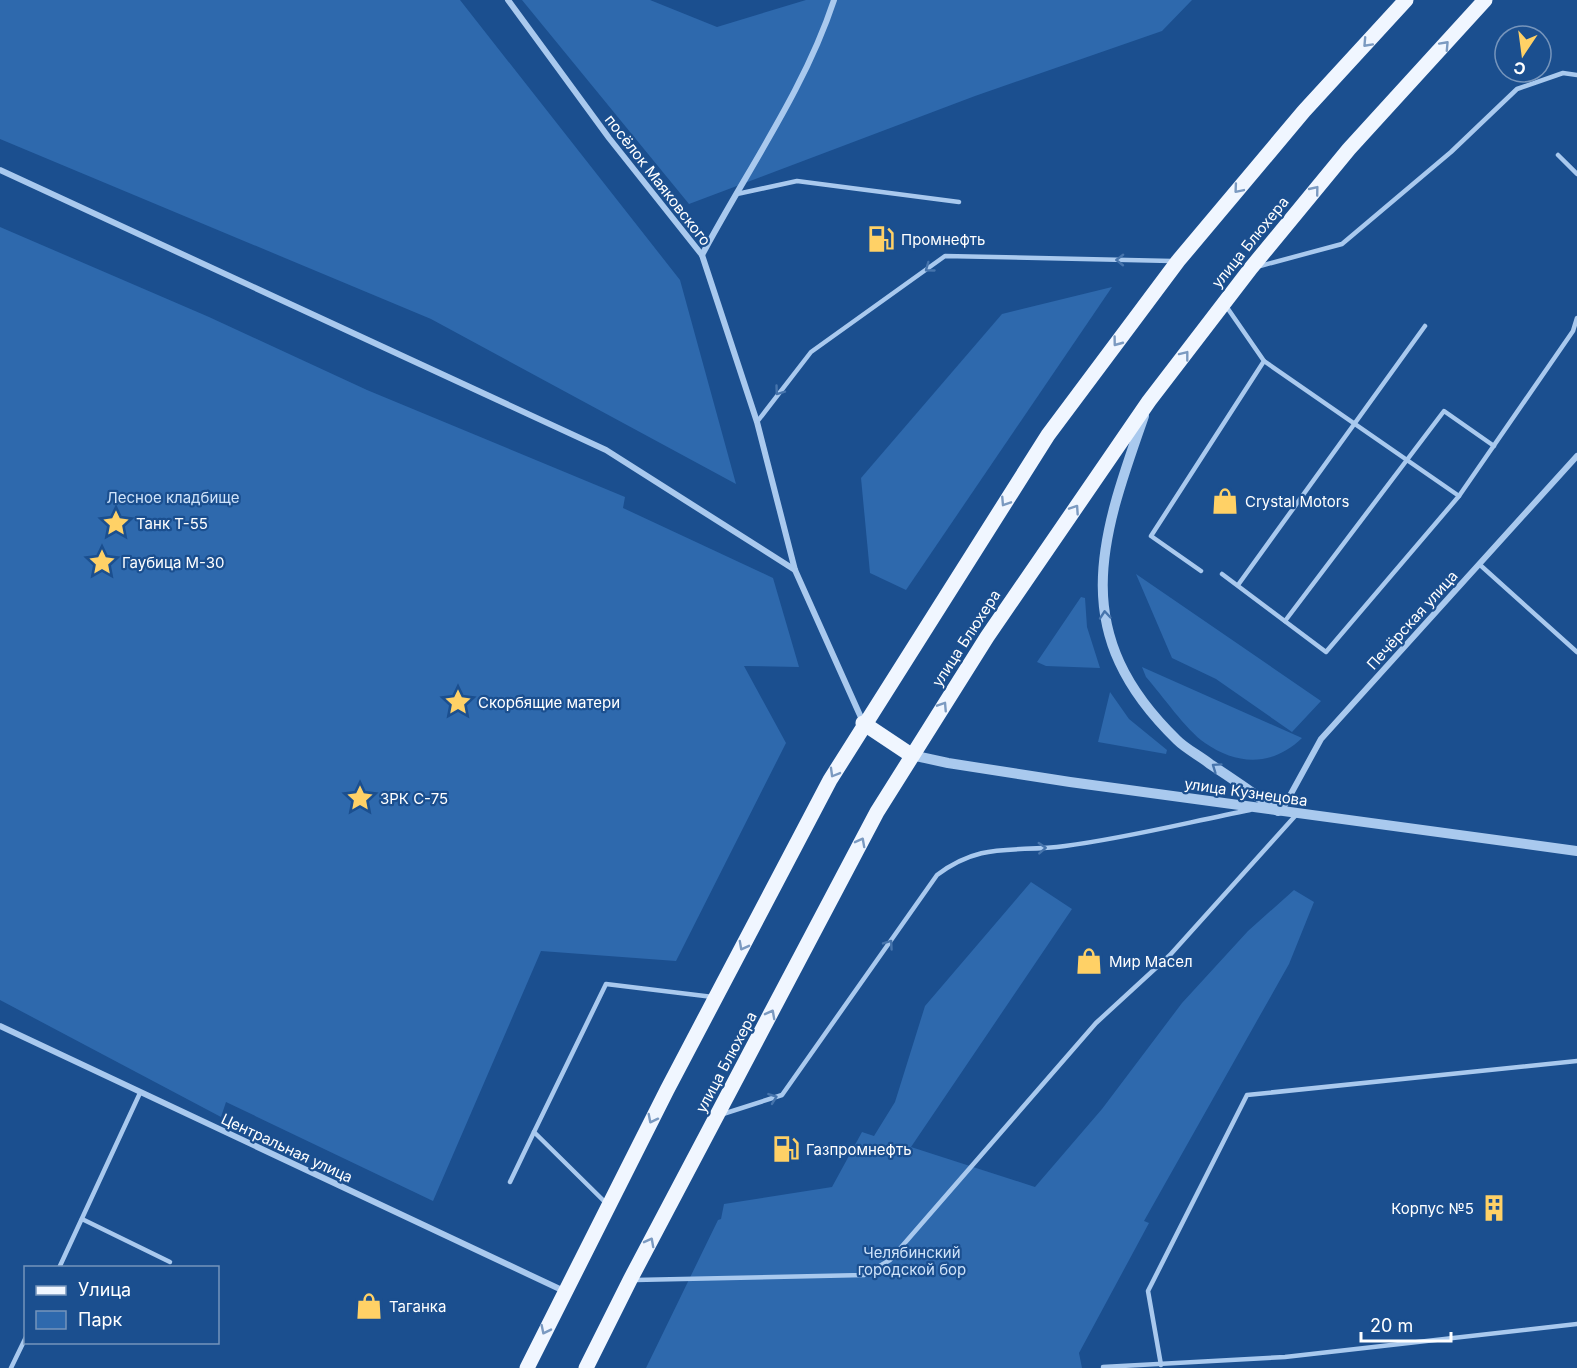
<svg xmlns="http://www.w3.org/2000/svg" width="1577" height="1368" font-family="Inter,sans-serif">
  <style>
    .green { fill: #2e69ad }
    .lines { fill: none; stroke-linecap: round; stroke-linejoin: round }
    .service { stroke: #a9c9ee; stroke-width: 4.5 }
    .minor { stroke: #a9c9ee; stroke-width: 6 }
    .tertiary { stroke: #a9c9ee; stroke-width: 10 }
    .primary { stroke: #f0f6ff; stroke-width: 15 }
    .oneway { stroke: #7b9ac1 }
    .oneway2 { stroke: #4674ac }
    .labels { text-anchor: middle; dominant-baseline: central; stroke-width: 4.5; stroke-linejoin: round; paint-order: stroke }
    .street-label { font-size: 15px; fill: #fff; stroke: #1b4f8f }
    .poi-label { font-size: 15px; fill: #fff; stroke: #1b4f8f; text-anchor: start }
    .park-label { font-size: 15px; fill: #cfe3fa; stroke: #1b4f8f }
  </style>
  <rect width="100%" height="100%" fill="#1b4f8f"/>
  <g class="green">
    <polygon points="0,0 460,0 680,280 736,484 431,319 0,139"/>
    <polygon points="522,0 650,0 717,27 806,0 1192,0 1162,31 975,96 689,204"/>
    <polygon points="0,227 209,317 367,390 625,497 623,508 773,578 799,667 744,666 786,743 676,961 541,951 433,1201 226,1102 221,1117 0,1000"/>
    <polygon points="1112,287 906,590 870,573 861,478 1002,314"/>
    <polygon points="1136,574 1321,701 1292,732 1216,679 1172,658"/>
    <polygon points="1081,597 1085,598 1087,627 1100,668 1046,666 1037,662"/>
    <path d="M1142,667L1302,738C1273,766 1238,766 1205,743C1186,730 1162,695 1146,677Z"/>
    <polygon points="1110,692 1129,719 1167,750 1166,754 1098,742"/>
    <polygon points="1031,882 1072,909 911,1147 1035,1187 1102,1109 1182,1003 1248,931 1294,890 1314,902 1289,964 1144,1221 1149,1223 1079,1353 1082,1368 646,1368 718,1220 721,1219 724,1204 832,1187 862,1132 874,1136 895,1102 925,1006"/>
  </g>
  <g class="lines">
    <g class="service">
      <polyline points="1558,155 1577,174"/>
      <polyline points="737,194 797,181 959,202"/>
      <polyline points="1260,266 1342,244 1451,152 1517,89 1563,73 1577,75"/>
      <polyline points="1264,361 1459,496"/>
      <polyline points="757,422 811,352 945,256 1172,261"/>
      <polyline points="1479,564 1577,652"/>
      <polyline points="1201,571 1151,536 1264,361 1226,306"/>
      <polyline points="1222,574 1326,652 1459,496 1573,331 1577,318"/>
      <polyline points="1238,585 1425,326"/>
      <polyline points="1285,621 1444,411 1494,446"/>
      <path d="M723,1114L782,1095L937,875C982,841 1013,853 1065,846C1127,838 1189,822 1250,810"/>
      <polyline points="510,1182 534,1132"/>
      <polyline points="607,1204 534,1132 606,984 713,997"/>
      <polyline points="82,1219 170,1262"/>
      <polyline points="59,1268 140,1093"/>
      <polyline points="635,1280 864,1275 890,1260 1096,1023 1170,955 1296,815"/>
      <polyline points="1161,1365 1148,1291 1247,1095 1577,1061"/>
      <polyline points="1103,1367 1285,1357 1577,1324"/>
      <polyline points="11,1368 26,1337"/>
    </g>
    <g class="minor">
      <polyline points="508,0 609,138 702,255 757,422 795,570 863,722"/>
      <polyline points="0,170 606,450 795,570"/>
      <path d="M702,255C747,170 804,91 834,0"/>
      <polyline points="1281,812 1321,739 1577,456"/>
      <polyline points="0,1026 564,1291"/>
    </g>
    <g class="tertiary">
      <path d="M1144,416C1099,543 1068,634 1177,740C1186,749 1200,756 1210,764C1233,779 1256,795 1278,811"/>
      <polyline points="911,755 948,763 1070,782 1577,851"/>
    </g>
    <g class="primary">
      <polyline points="863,723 911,755"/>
      <polyline points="527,1368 667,1090 830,780 1048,435 1178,261 1304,111 1406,0"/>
      <polyline points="586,1368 630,1280 877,812 987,637 1149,401 1251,268 1349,149 1485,0"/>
    </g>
  </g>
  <defs><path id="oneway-chevron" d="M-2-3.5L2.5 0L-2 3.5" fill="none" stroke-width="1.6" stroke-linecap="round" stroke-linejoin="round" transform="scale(1.5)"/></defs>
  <g class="oneway">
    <use href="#oneway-chevron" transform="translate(1367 43) rotate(133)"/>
    <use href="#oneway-chevron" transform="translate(1445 45) rotate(-47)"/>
    <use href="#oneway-chevron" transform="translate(1238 189) rotate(130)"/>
    <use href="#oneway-chevron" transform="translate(1315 190) rotate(-51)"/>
    <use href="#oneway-chevron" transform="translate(1117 342) rotate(127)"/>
    <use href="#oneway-chevron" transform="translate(1185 355) rotate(-52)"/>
    <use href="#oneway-chevron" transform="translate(1005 502) rotate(123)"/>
    <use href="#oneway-chevron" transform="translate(1075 509) rotate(-56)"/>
    <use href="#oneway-chevron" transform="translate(943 706) rotate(-57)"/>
    <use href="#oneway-chevron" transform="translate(834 773) rotate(120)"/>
    <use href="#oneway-chevron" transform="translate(861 842) rotate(-62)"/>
    <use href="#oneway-chevron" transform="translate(743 946) rotate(118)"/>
    <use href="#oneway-chevron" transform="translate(771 1014) rotate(-62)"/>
    <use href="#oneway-chevron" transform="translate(652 1119) rotate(117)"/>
    <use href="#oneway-chevron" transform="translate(650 1242) rotate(-62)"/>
    <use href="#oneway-chevron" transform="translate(545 1330) rotate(116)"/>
  </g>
  <g class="oneway2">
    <use href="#oneway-chevron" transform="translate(1120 260) rotate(-179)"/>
    <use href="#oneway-chevron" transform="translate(929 268) rotate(144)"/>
    <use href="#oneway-chevron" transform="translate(779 391) rotate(126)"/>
    <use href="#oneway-chevron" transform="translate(1105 615) rotate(-95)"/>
    <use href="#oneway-chevron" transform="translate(1216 767) rotate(-145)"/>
    <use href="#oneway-chevron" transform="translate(1042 848) rotate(-3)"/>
    <use href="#oneway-chevron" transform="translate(889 944) rotate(-55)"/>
    <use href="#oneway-chevron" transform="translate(773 1098) rotate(-20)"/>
  </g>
  <defs>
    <symbol id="fuel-bare" viewBox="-9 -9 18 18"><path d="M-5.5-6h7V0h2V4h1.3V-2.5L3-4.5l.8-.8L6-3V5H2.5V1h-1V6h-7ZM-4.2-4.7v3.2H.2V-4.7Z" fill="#ffd166" stroke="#1b4f8f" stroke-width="2.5" paint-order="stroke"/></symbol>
    <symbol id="shop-bare" viewBox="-9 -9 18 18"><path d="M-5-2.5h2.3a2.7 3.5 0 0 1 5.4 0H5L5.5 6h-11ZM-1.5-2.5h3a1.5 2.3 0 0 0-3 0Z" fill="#ffd166" stroke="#1b4f8f" stroke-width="2.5" paint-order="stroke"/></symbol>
    <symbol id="sight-bare" viewBox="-9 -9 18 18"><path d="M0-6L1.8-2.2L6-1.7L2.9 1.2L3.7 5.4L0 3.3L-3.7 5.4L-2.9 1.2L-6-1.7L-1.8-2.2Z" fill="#ffd166" stroke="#1b4f8f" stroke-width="2.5" paint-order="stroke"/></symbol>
    <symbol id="building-bare" viewBox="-9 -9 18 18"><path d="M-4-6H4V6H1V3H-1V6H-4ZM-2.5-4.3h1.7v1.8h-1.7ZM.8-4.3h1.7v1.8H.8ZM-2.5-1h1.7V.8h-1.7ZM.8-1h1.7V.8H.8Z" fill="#ffd166" stroke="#1b4f8f" stroke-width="2.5" paint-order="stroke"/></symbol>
  </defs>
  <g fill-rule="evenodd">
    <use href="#fuel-bare" x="862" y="220" width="38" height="38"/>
    <use href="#shop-bare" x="1206" y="482" width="38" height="38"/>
    <use href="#sight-bare" x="97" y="504" width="38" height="38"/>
    <use href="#sight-bare" x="83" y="543" width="38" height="38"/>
    <use href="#sight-bare" x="439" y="683" width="38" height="38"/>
    <use href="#sight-bare" x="341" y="779" width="38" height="38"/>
    <use href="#shop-bare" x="1070" y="942" width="38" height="38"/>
    <use href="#fuel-bare" x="767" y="1130" width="38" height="38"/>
    <use href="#building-bare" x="1475" y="1189" width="38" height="38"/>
    <use href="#shop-bare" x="350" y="1287" width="38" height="38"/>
  </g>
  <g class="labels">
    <g class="street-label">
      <text transform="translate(658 180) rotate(52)">посёлок Маяковского</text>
      <text transform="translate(1250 242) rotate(-51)">улица Блюхера</text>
      <text transform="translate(1412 620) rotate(-48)">Печёрская улица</text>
      <text transform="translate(966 638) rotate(-57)">улица Блюхера</text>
      <text transform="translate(1246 792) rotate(8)">улица Кузнецова</text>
      <text transform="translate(726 1062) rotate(-62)">улица Блюхера</text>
      <text transform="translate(287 1148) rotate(25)">Центральная улица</text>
    </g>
    <g class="poi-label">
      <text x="901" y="239">Промнефть</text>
      <text x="1245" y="501">Crystal Motors</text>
      <text x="136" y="523">Танк Т-55</text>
      <text x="122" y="562">Гаубица М-30</text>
      <text x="478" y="702">Скорбящие матери</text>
      <text x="380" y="798">ЗРК С-75</text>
      <text x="1109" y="961">Мир Масел</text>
      <text x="806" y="1149">Газпромнефть</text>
      <text x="1474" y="1208" text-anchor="end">Корпус №5</text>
      <text x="389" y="1306">Таганка</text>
    </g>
    <g class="park-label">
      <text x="173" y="497">Лесное кладбище</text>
      <text x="912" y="1252">Челябинский<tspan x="912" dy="17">городской бор</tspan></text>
    </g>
  </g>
  <rect x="24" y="1266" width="195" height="78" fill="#1b4f8f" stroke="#7695bc" stroke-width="1.5"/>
  <rect x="36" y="1286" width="30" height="9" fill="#f0f6ff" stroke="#7695bc" stroke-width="1.5"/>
  <text x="78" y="1296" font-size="18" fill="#ffffff">Улица</text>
  <rect x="36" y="1311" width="30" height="18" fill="#2e69ad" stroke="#7695bc" stroke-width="1.5"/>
  <text x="78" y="1326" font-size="18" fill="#ffffff">Парк</text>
  <g transform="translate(1523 54) rotate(193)"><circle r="28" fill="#1b4f8f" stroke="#7695bc" stroke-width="1.5"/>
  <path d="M0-4.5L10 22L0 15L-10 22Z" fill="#ffd166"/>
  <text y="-9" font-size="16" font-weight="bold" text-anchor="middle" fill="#ffffff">С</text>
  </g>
  <path d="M1361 1332v9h90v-9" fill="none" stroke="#ffffff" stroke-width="3"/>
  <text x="1370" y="1332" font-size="18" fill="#ffffff" stroke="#1b4f8f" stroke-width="4.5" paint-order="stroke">20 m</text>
</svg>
